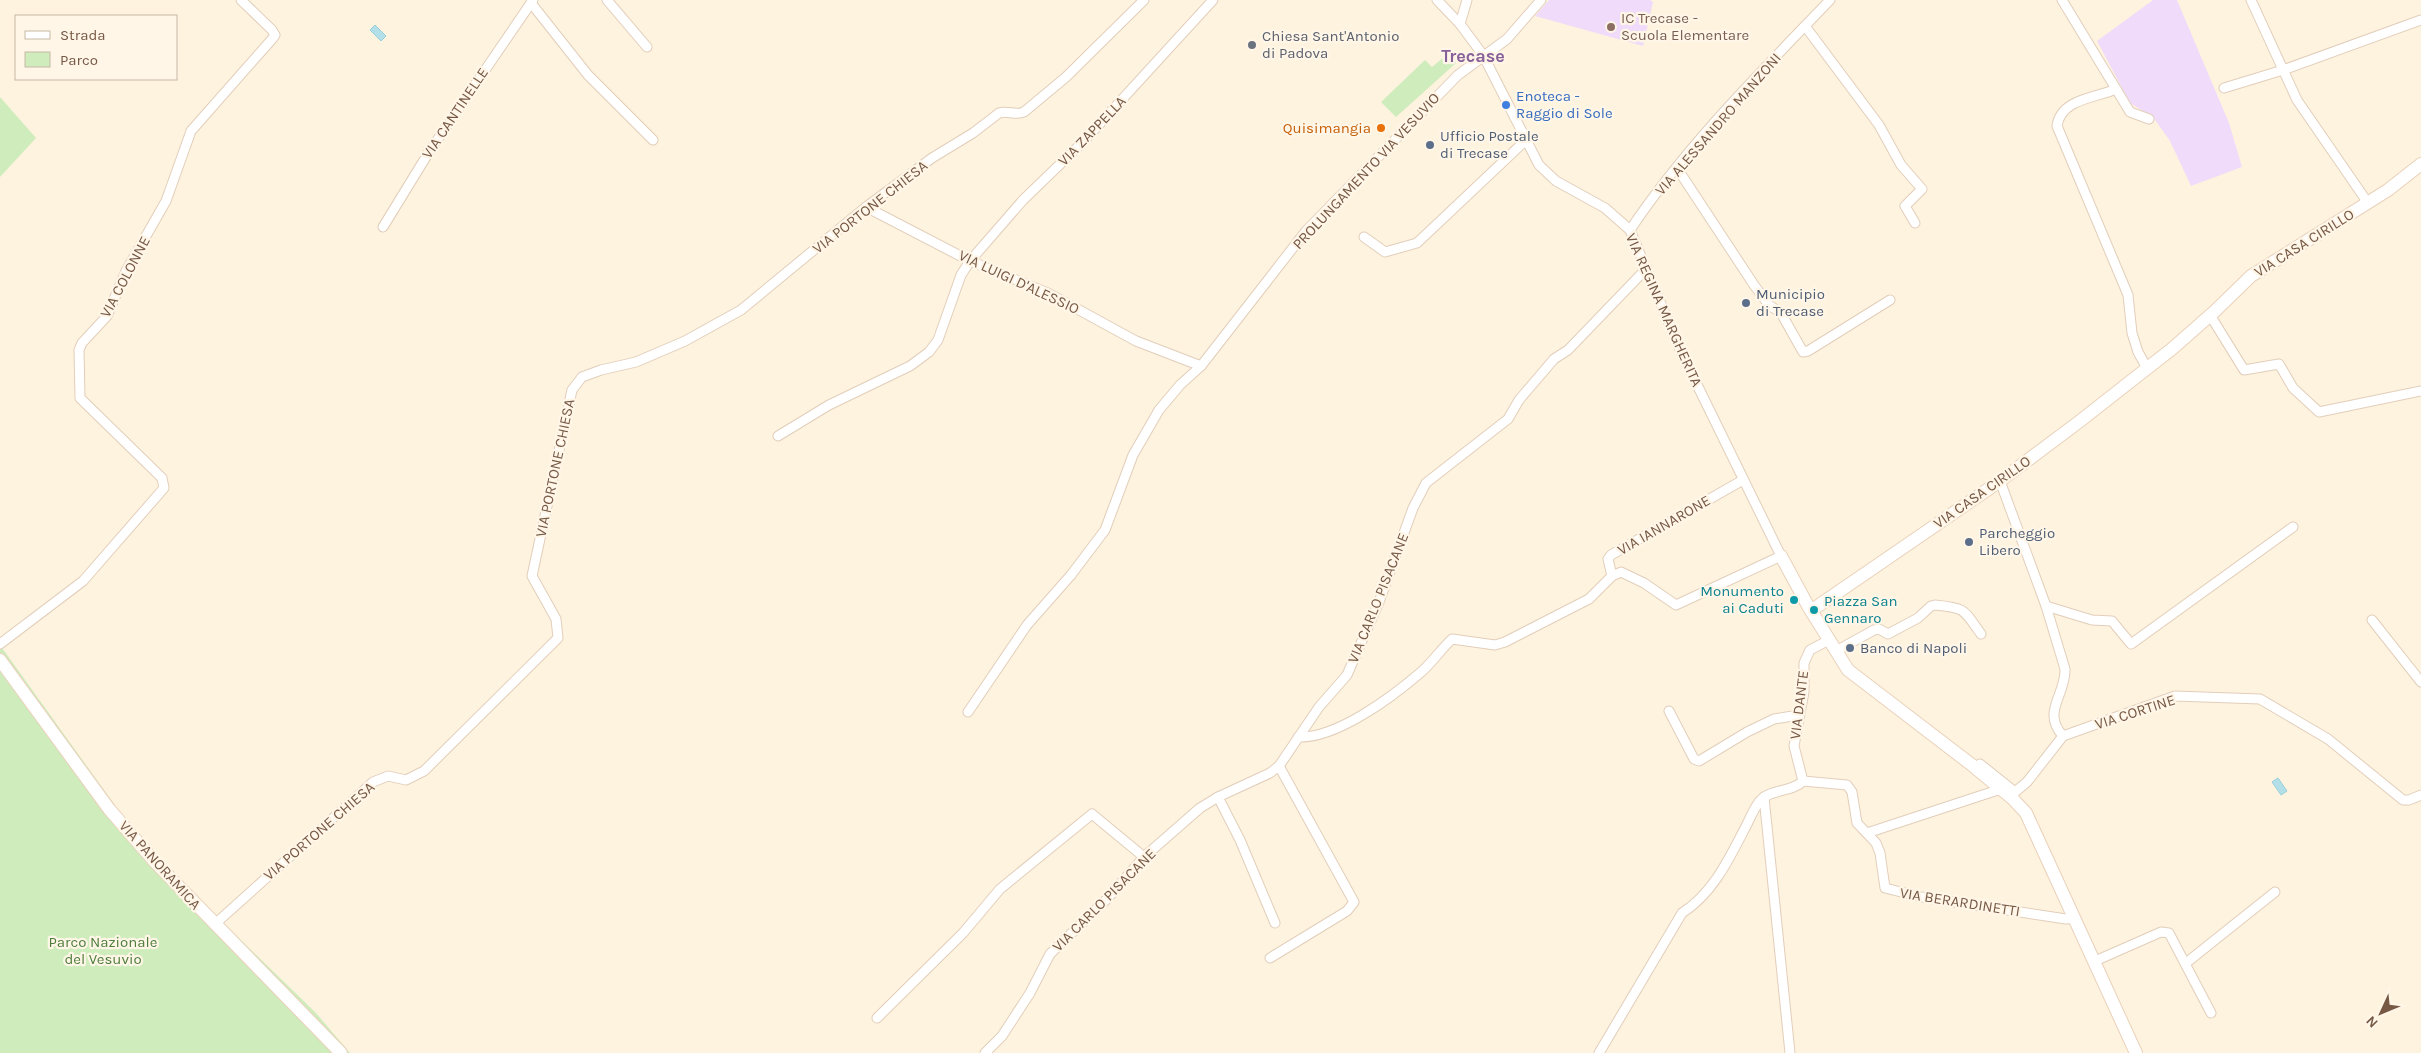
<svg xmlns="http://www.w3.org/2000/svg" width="2421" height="1053" font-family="Karla,sans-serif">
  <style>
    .education { fill: #f0dcfa }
    .green { fill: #cfecbd }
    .water { fill: #b2dfe8; stroke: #98cfdb }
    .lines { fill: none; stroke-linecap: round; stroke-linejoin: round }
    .street-casing { stroke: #e2ceba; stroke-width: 11 }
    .secondary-casing { stroke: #ead1ba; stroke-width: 14 }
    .street { stroke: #fff; stroke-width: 9 }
    .secondary { stroke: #fff; stroke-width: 12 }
    .education-dot { fill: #8d6e63; stroke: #fff6e7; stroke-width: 2 }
    .worship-dot { fill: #6b7280; stroke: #fff6e7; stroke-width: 2 }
    .shop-dot { fill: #3f7fe0; stroke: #fff6e7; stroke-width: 2 }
    .food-dot { fill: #e8710a; stroke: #fff6e7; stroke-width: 2 }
    .service-dot { fill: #5c6f8a; stroke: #fff6e7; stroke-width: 2 }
    .culture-dot { fill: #0f9aa8; stroke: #fff6e7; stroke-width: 2 }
    .labels { text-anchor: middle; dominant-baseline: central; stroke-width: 4.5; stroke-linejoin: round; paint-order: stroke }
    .education-label { font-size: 15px; fill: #785e54; stroke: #fff6e7; text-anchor: start }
    .worship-label { font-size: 15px; fill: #5b616d; stroke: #fff6e7; text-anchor: start }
    .shop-label { font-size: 15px; fill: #366cbe; stroke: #fff6e7; text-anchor: start }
    .street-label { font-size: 15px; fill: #765845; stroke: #fff6e7 }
    .food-label { font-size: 15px; fill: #c56008; stroke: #fff6e7; text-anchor: end }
    .service-label { font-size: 15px; fill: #4e5e75; stroke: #fff6e7; text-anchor: start }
    .culture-label { font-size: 15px; fill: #0d838f; stroke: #fff6e7; text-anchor: end }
    .park-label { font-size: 15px; fill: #4d7d3c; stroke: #fff6e7 }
    .quarter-label { font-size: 18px; font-weight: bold; fill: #88609a; stroke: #fff6e7 }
  </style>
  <rect width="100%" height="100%" fill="#fef3df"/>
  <g class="education">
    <polygon points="1549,0 1650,0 1653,2 1643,46 1535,16"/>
    <polygon points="2153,0 2177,0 2229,123 2242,167 2191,186 2170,141 2153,117 2130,103 2097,41"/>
  </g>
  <g class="green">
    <polygon points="1449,53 1456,63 1396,117 1381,102 1425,60 1432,67"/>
    <polygon points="0,97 36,138 0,177"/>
    <polygon points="0,645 137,836 182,883 316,1013 350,1053 0,1053"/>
  </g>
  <g class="water">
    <polygon points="375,25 386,36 381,41 370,30"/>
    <polygon points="2278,778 2287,791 2281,795 2272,782"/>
  </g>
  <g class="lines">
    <defs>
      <g id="street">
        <polyline points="607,0 647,47"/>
        <polyline points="2062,0 2130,112 2149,119"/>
        <polyline points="2251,0 2297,100 2368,203"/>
        <polyline points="531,3 588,75 653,140"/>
        <polyline points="1460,24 1467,0"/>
        <polyline points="1805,26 1879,125 1901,165 1922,189 1905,206 1915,223"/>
        <polyline points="2224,88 2283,70 2421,20"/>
        <path d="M2116,89C2097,98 2061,98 2057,126L2128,295L2132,333L2138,352L2147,368"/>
        <polyline points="1677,168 1754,285 1769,305 1781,313 1803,352 1808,351 1890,300"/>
        <polyline points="866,207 970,261 1048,293 1136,341 1201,366"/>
        <polyline points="383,227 429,152 533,0"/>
        <path d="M1630,230C1687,145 1760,73 1830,0"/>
        <polyline points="1364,237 1385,252 1417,243 1526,140"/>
        <polyline points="2210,315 2244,370 2279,364 2293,388 2319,412 2421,391"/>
        <polyline points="778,436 829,405 910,366 929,352 938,340 961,275 970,261 1023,200 1084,141 1213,0"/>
        <path d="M2000,481L2046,606L2065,669C2066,695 2041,712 2063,736"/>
        <polyline points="1612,576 1608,559 1611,555 1743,480"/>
        <polyline points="2046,606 2092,620 2112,621 2131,644 2293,527"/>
        <polyline points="2372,620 2421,682"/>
        <polyline points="0,644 83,581 164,488 162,478 80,398 79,350 82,343 107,316 126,271 166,201 191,131 273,38 275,35 272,30 241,0"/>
        <path d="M1836,651L1874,630L1879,629L1888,634L1918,618L1931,606L1935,605C1966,608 1963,609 1981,634"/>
        <polyline points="1669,711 1694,759 1699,761 1747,732 1774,719 1799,715"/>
        <polyline points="968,712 1027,625 1071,575 1105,530 1133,455 1159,410 1180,385 1201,366 1306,231 1458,75 1507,39 1541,0"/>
        <path d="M1298,737C1336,739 1392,697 1420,673C1432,663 1441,649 1452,639L1495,645L1505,642L1589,599L1612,576L1621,572L1644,583L1676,605L1781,556L1682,354L1630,230L1605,208L1556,181L1539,165L1483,55L1460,24L1437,0"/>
        <polyline points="1980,764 2015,792 2027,782 2063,736 2175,696 2260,699 2328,739 2403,800 2409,800 2421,795"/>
        <polyline points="1803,781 1847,785 1852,792 1857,823 1876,843 1880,853 1885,888 1921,897 2066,919 2075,918"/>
        <polyline points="1803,781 1794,746 1804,692 1804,663 1810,650 1829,640"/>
        <polyline points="1218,797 1240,840 1275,923"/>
        <polyline points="1764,797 1790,1053"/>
        <polyline points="1867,833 2001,789"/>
        <path d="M215,924L373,782L388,776L406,780L424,771L558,638L556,619L532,576L572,390L582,377L601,370L636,362L685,341L741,310L866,207L932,158L973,133L999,113C1008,110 1015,116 1024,112L1066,77L1144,0"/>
        <polyline points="1270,958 1347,911 1354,902 1279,766"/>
        <polyline points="2095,961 2161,932 2169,933 2211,1013"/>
        <polyline points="2186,963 2275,892"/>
        <polyline points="877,1018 963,933 1000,889 1092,814 1144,857"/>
        <polyline points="985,1053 1002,1036 1030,993 1050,954 1107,899 1144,857 1200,808 1218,797 1270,773 1279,766 1319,707 1347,675 1379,602 1413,508 1426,483 1508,419 1519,400 1554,359 1568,350 1647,268"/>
        <path d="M1599,1053L1682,913C1712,894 1728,861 1744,830C1749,821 1753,810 1759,802C1770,788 1792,793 1803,781"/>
      </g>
      <g id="secondary">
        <polyline points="1781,556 1808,606 1848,670 1972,765 2012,798 2026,813 2136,1053"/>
        <polyline points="1812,610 2000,481 2080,421 2173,348 2215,311 2251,276 2388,190 2421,164"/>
        <polyline points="0,660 109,809 155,862 341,1053"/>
      </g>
    </defs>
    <use href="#street" class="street-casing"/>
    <use href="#secondary" class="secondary-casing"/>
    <use href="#street" class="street"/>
    <use href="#secondary" class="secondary"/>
  </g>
  <circle class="education-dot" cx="1611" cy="27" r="5"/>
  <circle class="worship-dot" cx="1252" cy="45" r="5"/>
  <circle class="shop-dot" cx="1506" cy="105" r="5"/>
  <circle class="food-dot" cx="1381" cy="128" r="5"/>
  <g class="service-dot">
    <circle cx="1430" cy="145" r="5"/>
    <circle cx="1746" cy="303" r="5"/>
    <circle cx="1969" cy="542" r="5"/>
    <circle cx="1850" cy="648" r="5"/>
  </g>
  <g class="culture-dot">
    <circle cx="1794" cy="600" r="5"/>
    <circle cx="1814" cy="610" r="5"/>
  </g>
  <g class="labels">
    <g class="education-label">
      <text x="1621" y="18">IC Trecase -<tspan x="1621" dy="17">Scuola Elementare</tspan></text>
    </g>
    <g class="worship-label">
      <text x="1262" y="36">Chiesa Sant'Antonio<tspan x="1262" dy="17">di Padova</tspan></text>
    </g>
    <g class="shop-label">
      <text x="1516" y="96">Enoteca -<tspan x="1516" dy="17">Raggio di Sole</tspan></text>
    </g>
    <g class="street-label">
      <text transform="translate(455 113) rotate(-56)">VIA CANTINELLE</text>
      <text transform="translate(1718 124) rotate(-49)">VIA ALESSANDRO MANZONI</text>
      <text transform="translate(1092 131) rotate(-46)">VIA ZAPPELLA</text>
      <text transform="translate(1366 171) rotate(-47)">PROLUNGAMENTO VIA VESUVIO</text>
      <text transform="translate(870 207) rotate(-38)">VIA PORTONE CHIESA</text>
      <text transform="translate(2304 243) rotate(-32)">VIA CASA CIRILLO</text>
      <text transform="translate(125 277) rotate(-62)">VIA COLONNE</text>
      <text transform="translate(1019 282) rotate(25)">VIA LUIGI D'ALESSIO</text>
      <text transform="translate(1664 310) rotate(66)">VIA REGINA MARGHERITA</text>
      <text transform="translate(555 468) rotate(-78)">VIA PORTONE CHIESA</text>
      <text transform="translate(1982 492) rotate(-35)">VIA CASA CIRILLO</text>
      <text transform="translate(1664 525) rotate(-30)">VIA IANNARONE</text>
      <text transform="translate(1378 598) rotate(-68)">VIA CARLO PISACANE</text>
      <text transform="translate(1799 705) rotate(-83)">VIA DANTE</text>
      <text transform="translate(2135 712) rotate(-18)">VIA CORTINE</text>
      <text transform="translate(319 831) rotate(-41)">VIA PORTONE CHIESA</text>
      <text transform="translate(160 865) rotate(48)">VIA PANORAMICA</text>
      <text transform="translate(1104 900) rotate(-45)">VIA CARLO PISACANE</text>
      <text transform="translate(1960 902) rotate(9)">VIA BERARDINETTI</text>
    </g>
    <g class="food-label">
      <text x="1371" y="128">Quisimangia</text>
    </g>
    <g class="service-label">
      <text x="1440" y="136">Ufficio Postale<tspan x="1440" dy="17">di Trecase</tspan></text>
      <text x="1756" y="294">Municipio<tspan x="1756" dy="17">di Trecase</tspan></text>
      <text x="1979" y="533">Parcheggio<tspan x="1979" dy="17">Libero</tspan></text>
      <text x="1860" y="648">Banco di Napoli</text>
    </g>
    <g class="culture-label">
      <text x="1784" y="591">Monumento<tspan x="1784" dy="17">ai Caduti</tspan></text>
      <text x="1824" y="601" text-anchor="start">Piazza San<tspan x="1824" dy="17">Gennaro</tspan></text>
    </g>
    <g class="park-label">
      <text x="103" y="942">Parco Nazionale<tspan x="103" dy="17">del Vesuvio</tspan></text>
    </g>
    <g class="quarter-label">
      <text x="1473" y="56">Trecase</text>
    </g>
  </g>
  <rect x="15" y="15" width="162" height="65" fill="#fff6e7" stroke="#c8b7a6"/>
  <rect x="25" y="31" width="25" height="8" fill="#ffffff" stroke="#c8b7a6"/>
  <text x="60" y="40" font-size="15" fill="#765845">Strada</text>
  <rect x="25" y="52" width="25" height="15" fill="#cfecbd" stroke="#c8b7a6"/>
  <text x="60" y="65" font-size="15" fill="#765845">Parco</text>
  <g transform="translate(2381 1013) rotate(226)" stroke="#fff6e7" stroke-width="4" paint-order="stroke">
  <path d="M0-4L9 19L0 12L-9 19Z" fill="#765845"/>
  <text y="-8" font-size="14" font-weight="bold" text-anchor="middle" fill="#765845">N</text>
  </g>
</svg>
